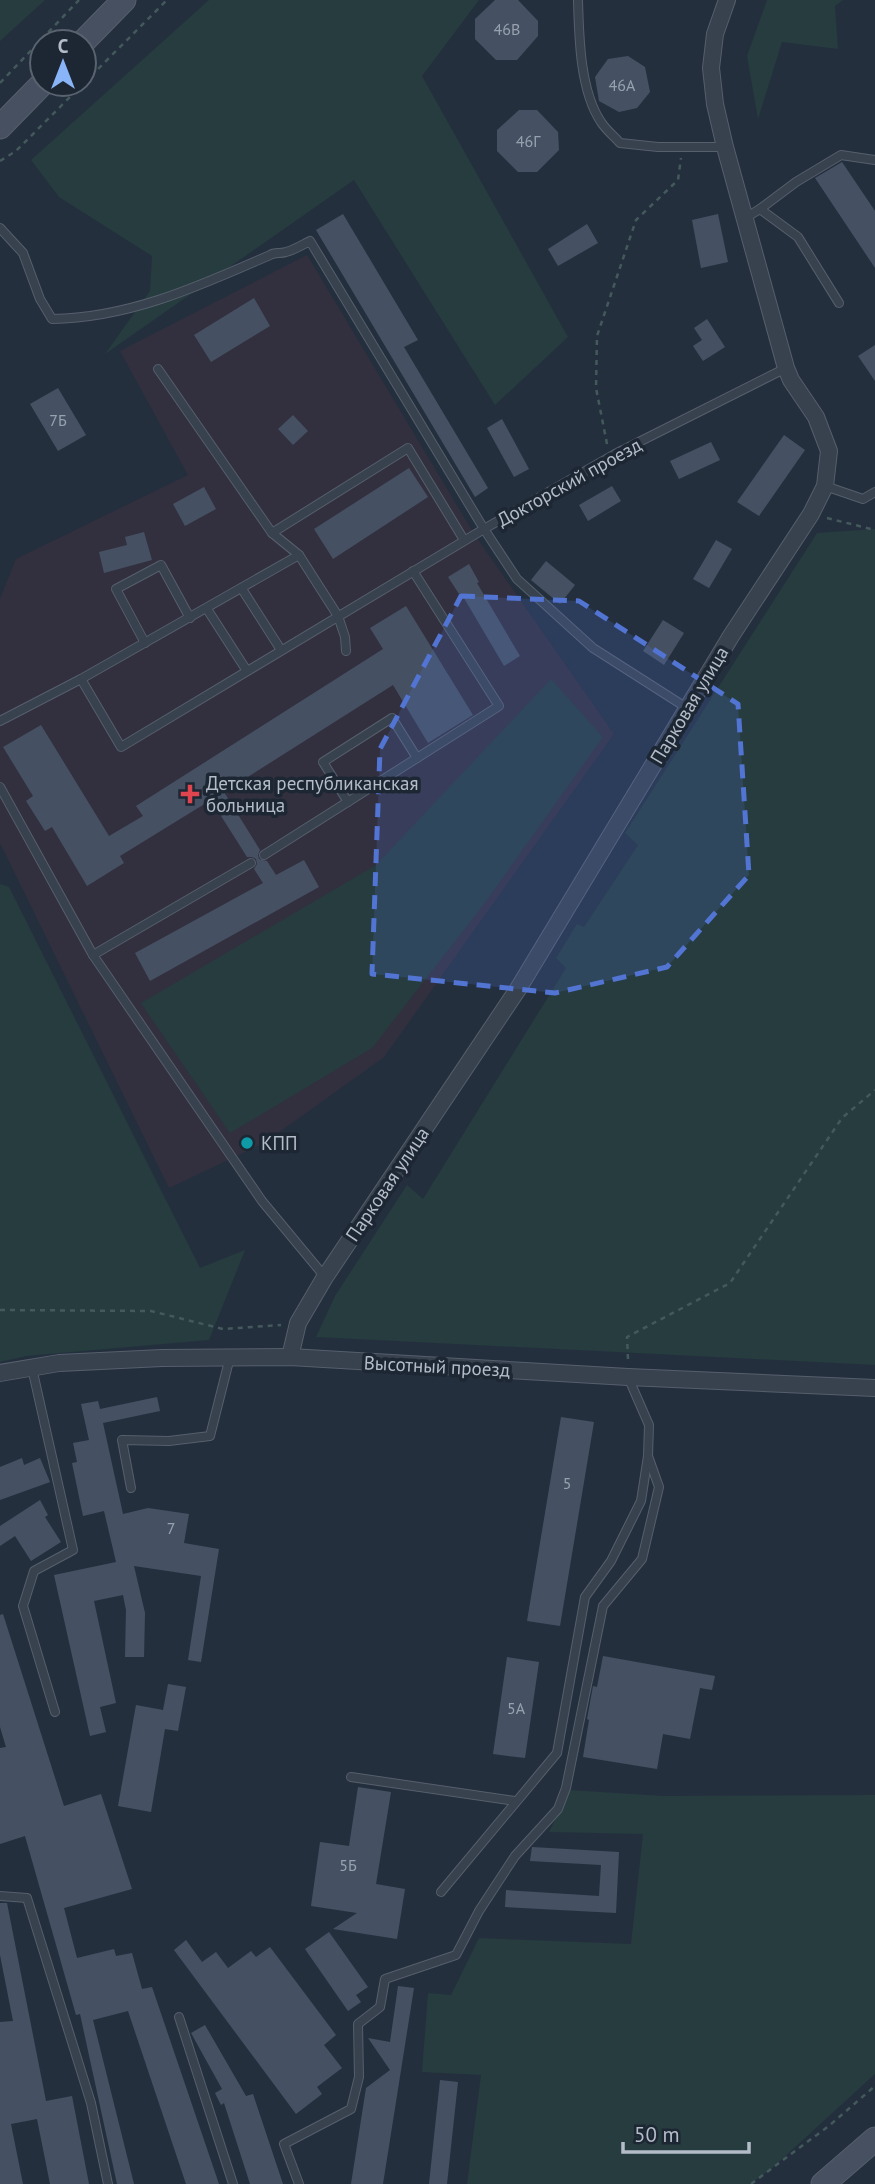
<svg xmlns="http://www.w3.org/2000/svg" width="875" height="2184" font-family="'PT Sans',sans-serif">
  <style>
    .medical { fill: #32303f }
    .green { fill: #263c3f }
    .building { fill: #455162 }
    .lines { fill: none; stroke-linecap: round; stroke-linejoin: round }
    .lane-casing { stroke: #565f6c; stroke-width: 10 }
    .street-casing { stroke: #565f6c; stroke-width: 18 }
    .secondary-casing { stroke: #565f6c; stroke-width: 25 }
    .path { stroke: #44595c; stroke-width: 2.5; stroke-dasharray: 5 5; stroke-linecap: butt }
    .lane { stroke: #38414e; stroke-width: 8 }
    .street { stroke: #38414e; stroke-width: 16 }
    .secondary { stroke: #465061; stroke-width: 23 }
    .marked { fill: #5274d3; fill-opacity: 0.2; stroke: #5274d3; stroke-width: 5; stroke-dasharray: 14 9; stroke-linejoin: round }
    .health-dot { fill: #e0444e; stroke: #1d2633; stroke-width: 2.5 }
    .culture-dot { fill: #0f9aa8; stroke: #1d2633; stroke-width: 2.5 }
    .labels { text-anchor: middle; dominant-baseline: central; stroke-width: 7; stroke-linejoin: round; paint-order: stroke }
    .number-label { font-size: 16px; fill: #98a1af }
    .street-label { font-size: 19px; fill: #b4bcc9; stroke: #1d2633 }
    .poi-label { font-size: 19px; fill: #b4bcc9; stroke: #1d2633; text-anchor: start }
  </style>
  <rect width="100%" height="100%" fill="#242f3e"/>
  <polygon class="medical" points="307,255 474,534 614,734 384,1057 264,1143 169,1188 0,843 0,599 16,559 188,475 120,351"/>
  <g class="green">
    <polygon points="0,0 45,0 0,41"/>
    <polygon points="209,0 479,0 422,76 568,337 495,405 354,180 105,354 150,291 152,256 59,197 31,160"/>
    <polygon points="767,0 843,0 835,6 838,49 782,42 758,119 747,56"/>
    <polygon points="875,529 875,1365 316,1337 335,1296 407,1185 423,1199 566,968 556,958 577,924 584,927 638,845 625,833 817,533"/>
    <polygon points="551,679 603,737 484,904 372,1048 230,1133 141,1003 376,865"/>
    <polygon points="0,884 9,887 200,1268 245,1250 209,1340 26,1356 0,1362"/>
    <polygon points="570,1790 663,1796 875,1795 875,2074 770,2170 750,2184 467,2184 481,2075 422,2072 428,1993 451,1995 479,1938 631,1944 643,1834 549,1832"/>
  </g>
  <g class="building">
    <polygon points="495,0 518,0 538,21 538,36 517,60 496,60 475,39 475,19"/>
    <polygon points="628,56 645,67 650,92 637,108 619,112 599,101 595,77 608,59"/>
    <polygon points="519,110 537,110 558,132 559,150 537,172 518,172 497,151 497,130"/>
    <polygon points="842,162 875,211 875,268 815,178"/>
    <polygon points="343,214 418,340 404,347 488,488 475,497 316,230"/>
    <polygon points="718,214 728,262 701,268 692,220"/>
    <polygon points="587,224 598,243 558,266 548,249"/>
    <polygon points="254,298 270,326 211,362 194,335"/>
    <polygon points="707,319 725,347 703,361 693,346 702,340 694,328"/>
    <polygon points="875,345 875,381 858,356"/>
    <polygon points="58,388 86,435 58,451 30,404"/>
    <polygon points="293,415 308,431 293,445 278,429"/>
    <polygon points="502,419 529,469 514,477 487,428"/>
    <polygon points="784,435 805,450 759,516 737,502"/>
    <polygon points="711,442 720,460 679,479 670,461"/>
    <polygon points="409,468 428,497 333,559 314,529"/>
    <polygon points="612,486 621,501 588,521 579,505"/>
    <polygon points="204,487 216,509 185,526 173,504"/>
    <polygon points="144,532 152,560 104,573 99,552 127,545 125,537"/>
    <polygon points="716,540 732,549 709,588 693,579"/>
    <polygon points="546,561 575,585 560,604 531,580"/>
    <polygon points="469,564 479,582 477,583 520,656 504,666 461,593 459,594 448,577"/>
    <polygon points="406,606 473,715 428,743 393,685 224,792 260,850 258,855 259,859 267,861 276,875 304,860 319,887 150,981 135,953 263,883 254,869 257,864 256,859 252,857 247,857 211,800 120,856 124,863 87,886 52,827 45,831 26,801 33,796 3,747 41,725 109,836 143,816 136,806 383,649 370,628"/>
    <polygon points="663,620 684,633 664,665 643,651"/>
    <polygon points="157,1397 160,1411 103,1423 123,1514 148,1508 189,1514 184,1543 219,1549 201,1662 188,1660 201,1576 134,1566 145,1613 144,1657 125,1657 126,1610 123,1595 94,1601 116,1703 100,1707 106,1732 90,1736 54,1575 116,1562 104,1511 83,1516 72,1463 77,1462 73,1443 89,1440 81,1404 98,1401 100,1409"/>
    <polygon points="561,1417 594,1422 560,1626 527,1621"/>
    <polygon points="22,1458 24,1465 40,1458 50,1482 0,1500 0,1467"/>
    <polygon points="40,1500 48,1515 45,1517 61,1542 31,1561 15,1536 0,1546 0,1526"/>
    <polygon points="3,1614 64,1806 101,1794 132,1889 64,1908 77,1958 114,1949 116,1956 132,1953 142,1989 152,1987 219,2184 186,2184 128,2011 93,2020 134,2184 117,2184 80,2014 76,2015 25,1836 0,1844 0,1748 6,1747 0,1727 0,1615"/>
    <polygon points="603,1656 715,1676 712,1690 700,1688 690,1739 663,1734 657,1769 583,1757 589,1720 587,1719 593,1686 597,1687"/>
    <polygon points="507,1657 539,1662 525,1758 493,1754"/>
    <polygon points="168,1684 186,1687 178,1731 165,1729 151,1812 118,1806 136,1705 163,1710"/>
    <polygon points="358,1787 391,1792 376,1884 405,1889 397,1939 333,1929 357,1913 311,1906 320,1842 349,1846"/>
    <polygon points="532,1847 619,1852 616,1913 505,1907 506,1890 599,1896 601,1865 530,1861"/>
    <polygon points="0,1903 7,1903 46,2101 72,2096 89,2184 50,2184 37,2119 11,2124 23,2184 0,2184 0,2022 13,2021 0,1955"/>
    <polygon points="329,1932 368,1987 356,1995 361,2002 348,2011 305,1949"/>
    <polygon points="186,1940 202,1962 216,1952 228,1968 251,1951 256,1957 270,1947 336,2035 324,2045 342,2068 317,2087 322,2094 296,2114 174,1950"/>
    <polygon points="398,1986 414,1988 383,2184 351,2184 366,2088 390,2070 368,2038 390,2042"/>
    <polygon points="205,2025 246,2096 253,2094 283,2184 250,2184 224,2103 221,2105 215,2093 222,2089 191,2033"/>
    <polygon points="440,2080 458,2082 447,2184 429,2184"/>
  </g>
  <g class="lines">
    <defs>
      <g id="lane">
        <path d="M578,0C579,37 580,91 601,122C606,130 614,136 620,143L658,147H725"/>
        <polyline points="760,209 796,182 841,155 875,160"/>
        <polyline points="745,218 760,209 798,237 839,303"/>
        <path d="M0,228L23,253L40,299L52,319C130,318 199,286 270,255C275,252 280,254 286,252C294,250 302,245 310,241L484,529L121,747L81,679"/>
        <polyline points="158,369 272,533 299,555 338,616 345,637 346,651"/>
        <polyline points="825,486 863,499 875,492"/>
        <polyline points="272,533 408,448 464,540"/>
        <polyline points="242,589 281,650"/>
        <polyline points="207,609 247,671"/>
        <polyline points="145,643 116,589 161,565 190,618"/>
        <polyline points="687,708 593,648 517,579 484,529 615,454 786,368"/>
        <polyline points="0,721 81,679 299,555"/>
        <polyline points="0,787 93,955 262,1201 325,1277"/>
        <polyline points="348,802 323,762 392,718 417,758"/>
        <polyline points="264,855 499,706 413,571"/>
        <polyline points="93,955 251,863"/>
        <polyline points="32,1368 73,1550 34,1571 23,1606 55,1712"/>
        <polyline points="131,1488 122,1440 169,1441 210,1436 230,1357"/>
        <polyline points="351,1777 515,1801"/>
        <polyline points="441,1892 557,1753 585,1597 611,1561 641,1501 648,1456 649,1425 628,1377"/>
        <polyline points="0,1896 27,1898 91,2103 108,2184"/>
        <polyline points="179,2017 233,2184"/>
        <polyline points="299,2184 284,2144 351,2109 359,2077 358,2024 380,2007 385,1979 456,1955 479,1911 515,1856 558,1809 566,1788 603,1606 642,1559 659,1487 648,1456"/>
      </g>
      <g id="street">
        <polyline points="290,1357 298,1323 325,1277 518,989 731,636 811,514 825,486 829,451 816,417 791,380 786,368 725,147 715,104 711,68 715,34 727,0"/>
        <polyline points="0,1373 59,1363 162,1358 290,1357 628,1377 875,1388"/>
      </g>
      <g id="secondary">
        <polyline points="83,42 124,0"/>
        <polyline points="0,127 42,84"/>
        <polyline points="823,2184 875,2139"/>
      </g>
    </defs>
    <use href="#lane" class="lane-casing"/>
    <use href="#street" class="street-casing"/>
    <use href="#secondary" class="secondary-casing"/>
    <g class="path">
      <polyline points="0,83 79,0"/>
      <polyline points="84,83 167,0"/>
      <polyline points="0,161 16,151 83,84"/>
      <polyline points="607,444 596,388 597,336 636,220 678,180 681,158"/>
      <polyline points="827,518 875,530"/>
      <polyline points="0,1310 151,1311 223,1329 281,1325"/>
      <polyline points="628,1359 627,1337 730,1283 842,1118 875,1090"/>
      <polyline points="751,2184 830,2125 875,2086"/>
    </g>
    <use href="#lane" class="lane"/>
    <use href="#street" class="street"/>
    <use href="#secondary" class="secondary"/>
  </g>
  <path class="marked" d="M461,596L579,601L738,704L749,875L667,967L555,993L372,974L380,749Z"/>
  <path class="health-dot" d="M186.5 783.5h7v7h7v7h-7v7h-7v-7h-7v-7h7z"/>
  <circle class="culture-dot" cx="247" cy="1143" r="7"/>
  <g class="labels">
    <g class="number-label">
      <text x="507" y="29">46В</text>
      <text x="622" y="85">46А</text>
      <text x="528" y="141">46Г</text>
      <text x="58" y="420">7Б</text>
      <text x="567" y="1483">5</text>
      <text x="171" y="1528">7</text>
      <text x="516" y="1708">5А</text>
      <text x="348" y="1865">5Б</text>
    </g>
    <g class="street-label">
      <text transform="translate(569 482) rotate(-29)">Докторский проезд</text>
      <text transform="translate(689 705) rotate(-59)">Парковая улица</text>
      <text transform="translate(387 1184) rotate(-56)">Парковая улица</text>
      <text transform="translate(437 1366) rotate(3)">Высотный проезд</text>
    </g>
    <g class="poi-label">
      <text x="206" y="783">Детская республиканская<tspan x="206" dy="22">больница</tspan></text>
      <text x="261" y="1143">КПП</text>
    </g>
  </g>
  <g transform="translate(63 63)"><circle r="33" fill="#1d2633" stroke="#59626f" stroke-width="2"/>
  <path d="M0-5L12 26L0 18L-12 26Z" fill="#8ab4f8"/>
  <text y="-10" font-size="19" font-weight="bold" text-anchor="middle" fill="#b4bcc9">С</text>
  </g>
  <path d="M623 2142v10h126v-10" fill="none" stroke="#b4bcc9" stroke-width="3.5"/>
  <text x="634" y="2142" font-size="21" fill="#b4bcc9" stroke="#1d2633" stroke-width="5" paint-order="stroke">50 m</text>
</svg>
